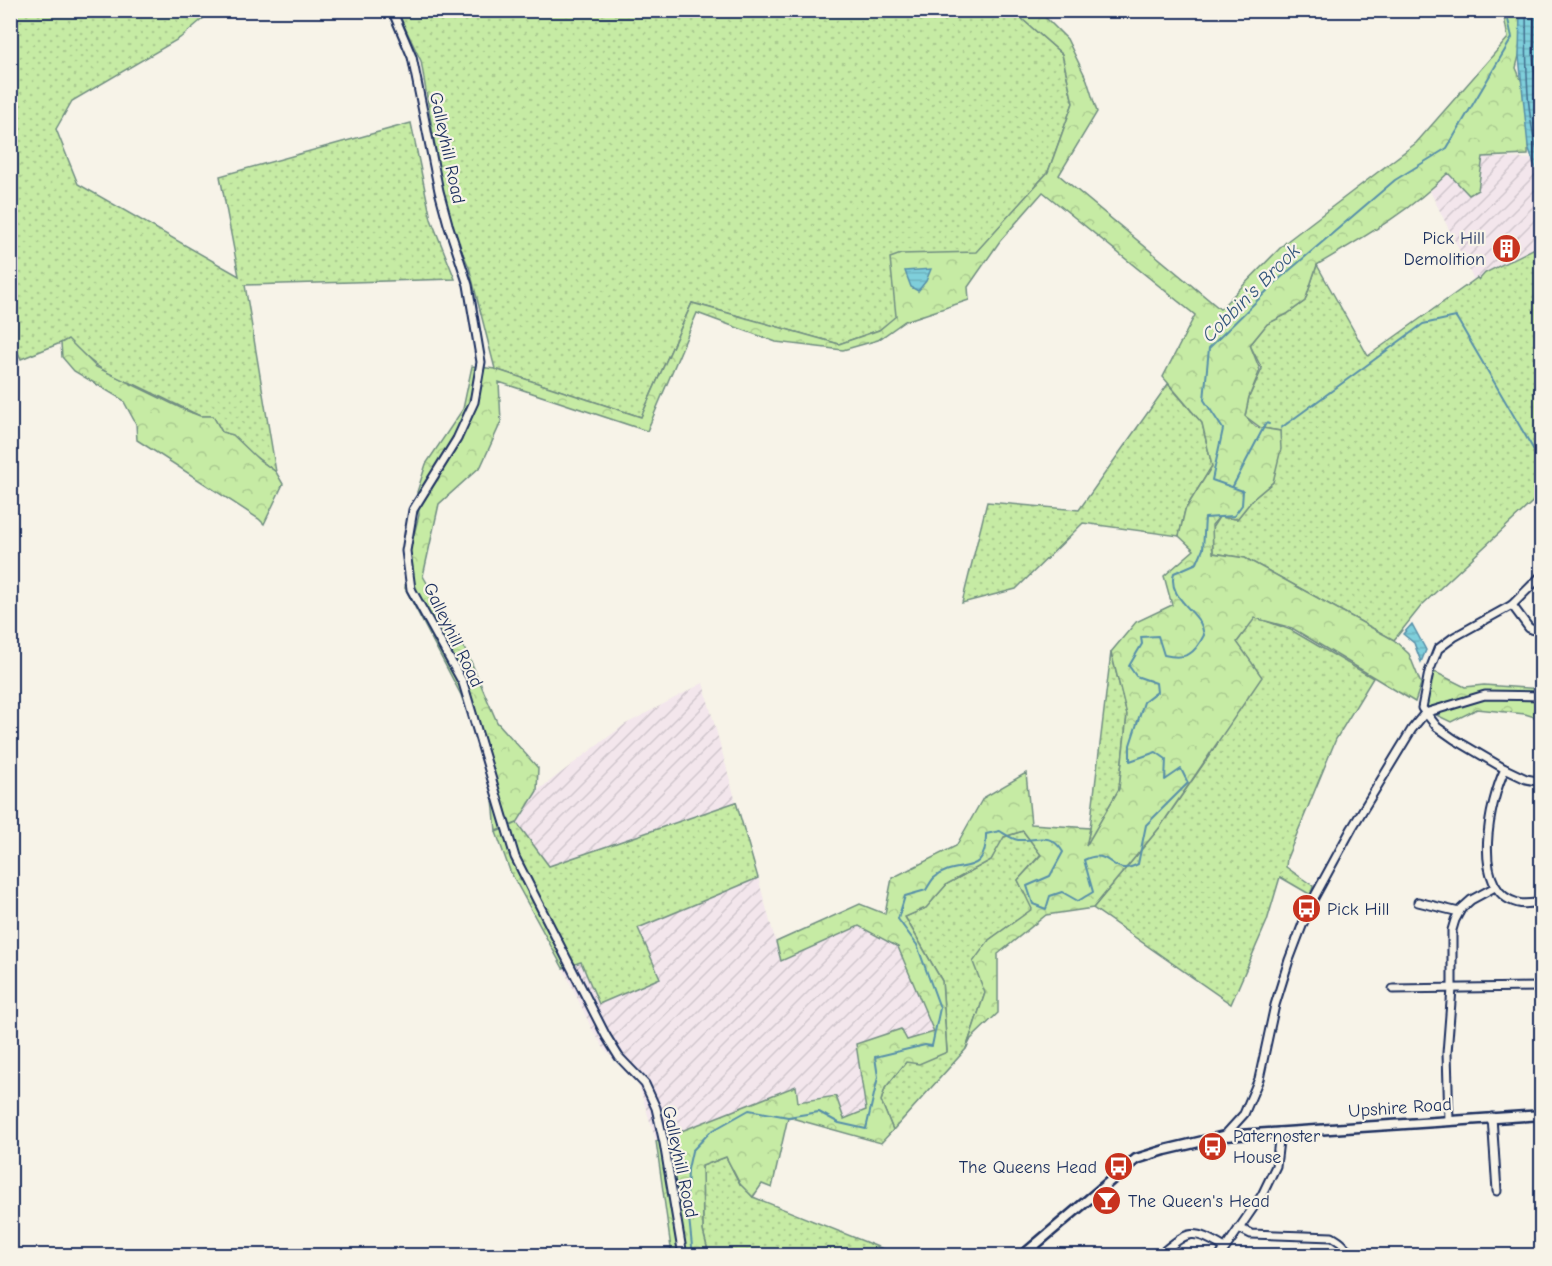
<svg xmlns="http://www.w3.org/2000/svg" width="1552" height="1266" font-family="'Comic Neue',sans-serif">
  <style>
    .industrial { fill: url(#industrial-furrows) }
    .grass { fill: url(#grass-dots); stroke: #708d81; stroke-width: 1.5 }
    .forest { fill: url(#forest-crowns); stroke: #708d81; stroke-width: 1.5 }
    .water { fill: url(#water-rules); stroke: #578fa9; stroke-width: 1.5 }
    .lines { fill: none; stroke-linecap: round; stroke-linejoin: round }
    .shore { stroke: #436f90; stroke-width: 1.5 }
    .stream { stroke: #578fa9; stroke-width: 2 }
    .minor-casing { stroke: #1b2f5e; stroke-width: 11 }
    .tertiary-casing { stroke: #1b2f5e; stroke-width: 13 }
    .minor { stroke: #f7f3e8; stroke-width: 7 }
    .tertiary { stroke: #f7f3e8; stroke-width: 8 }
    .labels { text-anchor: middle; dominant-baseline: central; stroke-width: 4.5; stroke-linejoin: round; paint-order: stroke }
    .street-label { font-size: 18px; fill: #1b2f5e; stroke: #f7f3e8 }
    .poi-label { font-size: 18px; fill: #1b2f5e; stroke: #f7f3e8; text-anchor: start }
    .water-label { font-size: 20px; font-style: italic; fill: #34577d; stroke: #f7f3e8 }
  </style>
  <defs>
    <pattern id="industrial-furrows" width="10" height="10" patternUnits="userSpaceOnUse" patternTransform="scale(1.5)"><rect width="10" height="10" fill="#f3e6ec"/><path d="M-1 1l2-2M0 10L10 0M9 11l2-2" fill="none" stroke="#d0c6cd"/></pattern>
    <pattern id="grass-dots" width="8" height="8" patternUnits="userSpaceOnUse" patternTransform="scale(1.5)"><rect width="8" height="8" fill="#c6eba4"/><path d="M2 2h.1M6 6h.1" fill="none" stroke="#aaca90" stroke-width="1.8" stroke-linecap="round"/></pattern>
    <pattern id="forest-crowns" width="20" height="18" patternUnits="userSpaceOnUse" patternTransform="scale(1.5)"><rect width="20" height="18" fill="#c6eba4"/><path d="M2 6a3 3 0 1 1 6 0M12 15a3 3 0 1 1 6 0" fill="none" stroke="#aaca90"/></pattern>
    <pattern id="water-rules" width="6" height="5" patternUnits="userSpaceOnUse" patternTransform="scale(1.5)"><rect width="6" height="5" fill="#7fcfdb"/><path d="M0 2.5h6" fill="none" stroke="#6db2be"/></pattern>
  </defs>
  <rect width="100%" height="100%" fill="#f7f3e8"/>
  <filter id="ink" filterUnits="userSpaceOnUse"><feTurbulence type="fractalNoise" baseFrequency=".0167" numOctaves="2"/><feDisplacementMap in="SourceGraphic" scale="12" xChannelSelector="R" yChannelSelector="G"/><feConvolveMatrix kernelMatrix="1 2 1 2 8 2 1 2 1" color-interpolation-filters="sRGB"/></filter>
  <g filter="url(#ink)">
    <g class="industrial">
      <polygon points="1483,157 1535,159 1541,180 1541,245 1485,273 1479,281 1477,278 1474,280 1430,191 1449,173 1469,195"/>
      <polygon points="703,683 736,802 549,866 517,823 537,791 624,725"/>
      <polygon points="758,878 781,961 859,925 898,947 934,1033 907,1040 866,1110 844,1119 836,1096 801,1102 796,1086 656,1141 639,1086 605,1050 592,1029 563,968 581,962 659,978 637,928"/>
    </g>
    <g class="grass">
      <path d="M10,11H212L180,38L72,101L56,129L78,184L239,276L220,176L411,123L431,219L455,279L245,285L276,472L222,432L213,416H200L134,384C108,378 86,358 68,340L21,359L10,336Z"/>
      <polygon points="397,11 1013,11 1062,54 1073,103 1048,172 954,278 879,330 839,344 692,303 641,417 495,369 469,267 447,218 421,61"/>
      <polygon points="1541,245 1541,494 1422,605 1394,640 1245,558 1213,553 1212,528 1219,517 1237,519 1253,499 1273,482 1280,431 1261,428 1245,416 1249,397 1262,369 1250,345 1267,324 1287,314 1305,301 1317,265 1368,356 1477,278 1479,280 1485,273"/>
      <polygon points="1168,384 1202,423 1212,466 1185,510 1179,536 1083,523 1016,589 962,603 987,502 1079,510"/>
      <polygon points="1255,617 1291,630 1373,678 1336,739 1287,858 1286,867 1313,886 1311,895 1280,877 1267,921 1231,1004 1093,908 1160,827 1218,743 1237,642"/>
      <polygon points="1111,652 1127,715 1119,789 1085,849 1090,828"/>
      <polygon points="736,802 758,878 638,928 660,978 599,1004 581,962 563,968 510,871 496,832 517,823 549,866"/>
      <polygon points="1023,831 1041,854 1018,880 1033,909 989,940 985,993 966,1049 893,1130 881,1101 885,1088 906,1062 947,1051 942,981 905,917 926,908 947,884 991,860 1003,837"/>
      <polygon points="726,1157 738,1180 753,1197 898,1255 709,1255 703,1231 702,1166"/>
    </g>
    <g class="forest">
      <path d="M1013,11H1039L1067,39L1087,80L1097,112L1059,175L1220,309L1286,242L1416,143L1508,38L1503,11H1521L1525,31L1516,68L1529,98L1528,155L1483,157L1478,190L1469,195L1448,173C1409,212 1364,237 1317,265L1305,301L1287,314L1267,324L1250,345L1260,370L1249,397L1245,416L1256,427L1280,431L1281,449L1273,482L1253,499L1237,519L1219,517L1212,525L1213,553L1245,558L1394,640L1409,654L1421,684L1415,702L1292,628L1255,618L1237,642L1262,677L1160,827L1093,908L1046,915L998,954V1013L971,1039L966,1049L985,993L973,962L989,940L1032,909L1018,880L1041,855L1023,831L1004,837L991,860L947,884L926,908L905,917L942,981L947,1052L919,1064L906,1062L885,1088L881,1101L893,1130L881,1143L788,1117L772,1188L762,1184L753,1197L740,1184L726,1157L702,1166L703,1231L709,1255H672L656,1141L796,1086L798,1102L836,1096L844,1119L866,1110L856,1044L901,1029L907,1040L934,1032L898,947L859,926L781,961L776,942L860,904L885,914L892,878L956,846L983,798L1026,773L1031,824L1090,828L1086,846L1119,789L1127,715L1111,652L1136,622L1172,605L1164,576L1194,550L1179,536L1185,510L1212,466L1202,423L1163,377L1195,315L1043,192L1000,241L968,287L969,300L905,321L878,340L843,350L776,342L697,313L647,431L499,382L501,422L481,466L439,504L423,576L469,657L497,722L538,768L537,791L517,823L496,831L491,778L461,695L405,588L410,550L419,515L417,492L426,464L463,409L472,366L495,369L641,417L692,303L839,344L879,330L896,316L890,258L901,254L976,252L1048,172L1073,103L1062,54Z"/>
      <polygon points="68,339 96,367 185,410 200,416 213,416 222,432 233,435 258,459 276,472 283,484 264,524 259,519 137,440 136,424 123,400 74,371 62,357 61,343"/>
      <polygon points="1429,672 1437,673 1465,687 1484,685 1541,689 1541,719 1525,714 1477,709 1451,722 1422,708"/>
    </g>
    <g class="water">
      <polygon points="1520,11 1541,11 1541,184 1528,146 1519,56"/>
      <polygon points="931,269 926,281 918,291 911,287 905,271"/>
      <polygon points="1412,624 1426,650 1421,662 1414,643 1403,634"/>
    </g>
    <g class="lines">
      <g class="shore">
        <path d="M1526,10C1527,62 1524,117 1542,166"/>
        <polyline points="1534,10 1533,56 1542,144"/>
      </g>
      <g class="stream">
        <polyline points="1281,428 1423,324 1456,317 1542,464"/>
        <polyline points="1233,486 1266,423 1269,424"/>
        <path d="M693,1256L687,1198L688,1169L692,1151L710,1132L749,1110L788,1117L819,1112L839,1123L866,1129L878,1077L875,1057L925,1045L932,1046L940,1008L917,945L898,919L905,896L926,890C928,887 931,881 934,878C957,858 987,880 986,834L1000,831C1005,834 1012,839 1018,840C1038,841 1050,831 1063,852L1050,876L1027,886L1033,904L1046,909L1050,896L1062,892L1078,901L1093,892L1084,860C1112,846 1110,879 1138,864L1146,825L1188,783L1181,769L1165,780L1166,759L1156,752L1130,761V745L1144,702L1157,692L1156,683L1136,676L1129,666L1142,644L1141,637L1158,636L1164,655C1186,660 1194,655 1204,635C1203,631 1202,625 1199,621C1189,606 1168,594 1174,573L1197,563L1203,549L1205,518L1234,516L1242,505L1243,491L1212,480L1223,429L1204,400L1209,348L1278,280L1395,180L1447,148L1512,38L1506,10"/>
      </g>
      <defs>
        <g id="minor">
          <polyline points="392,10 412,57 439,191 448,224 468,285 481,362 474,402 457,439 413,510 406,551 411,589 463,683 515,857 606,1036 619,1057 645,1084 656,1108 664,1143 683,1256"/>
          <polyline points="1542,575 1512,605 1454,637 1438,649 1429,672 1422,708 1437,727 1454,739 1505,769 1526,779 1542,782"/>
          <polyline points="1512,605 1529,628 1542,633"/>
          <path d="M1505,769C1490,800 1469,891 1518,903C1525,905 1534,903 1542,902"/>
          <polyline points="1418,902 1459,912"/>
          <polyline points="1393,989 1542,987"/>
          <polyline points="1492,1117 1497,1191"/>
          <polyline points="1449,1121 1447,1053 1452,989 1452,930 1455,920 1461,909 1471,900 1495,887"/>
          <polyline points="1224,1136 1244,1114 1259,1079 1275,1005 1289,960 1310,905 1352,828 1412,729 1425,713 1485,695 1542,696"/>
          <path d="M1239,1228L1251,1234L1332,1237C1341,1242 1346,1246 1349,1256"/>
          <path d="M1158,1256C1189,1231 1190,1227 1225,1248"/>
          <polyline points="1220,1256 1262,1195 1276,1166 1280,1132"/>
        </g>
        <polyline id="tertiary" points="1022,1256 1136,1159 1165,1150 1224,1136 1542,1115"/>
      </defs>
      <use href="#minor" class="minor-casing"/>
      <use href="#tertiary" class="tertiary-casing"/>
      <use href="#minor" class="minor"/>
      <use href="#tertiary" class="tertiary"/>
    </g>
  </g>
  <defs>
    <symbol id="building-disc" viewBox="-11 -11 22 22"><circle r="9.5" fill="#c8321e" stroke="#f7f3e8"/><path d="M-4-6H4V6H1V3H-1V6H-4ZM-2.5-4.3h1.7v1.8h-1.7ZM.8-4.3h1.7v1.8H.8ZM-2.5-1h1.7V.8h-1.7ZM.8-1h1.7V.8H.8Z" fill="#fff"/></symbol>
    <symbol id="bus-disc" viewBox="-11 -11 22 22"><circle r="9.5" fill="#c8321e" stroke="#f7f3e8"/><path d="M-5-6H5V4H4V6H2V4H-2V6H-4V4H-5ZM-3.5-4V0h7V-4ZM-3.5 1.2v1.5H-2V1.2ZM2 1.2v1.5H3.5V1.2Z" fill="#fff"/></symbol>
    <symbol id="bar-disc" viewBox="-11 -11 22 22"><circle r="9.5" fill="#c8321e" stroke="#f7f3e8"/><path d="M-6-5H6L.8 .8V4.5H3.5V6h-7V4.5H-.8V.8Z" fill="#fff"/></symbol>
  </defs>
  <g fill-rule="evenodd">
    <use href="#building-disc" x="1490" y="232" width="33" height="33"/>
    <use href="#bus-disc" x="1290" y="892" width="33" height="33"/>
    <use href="#bus-disc" x="1196" y="1130" width="33" height="33"/>
    <use href="#bus-disc" x="1102" y="1150" width="33" height="33"/>
    <use href="#bar-disc" x="1090" y="1184" width="33" height="33"/>
  </g>
  <g class="labels">
    <g class="street-label">
      <text transform="translate(447 148) rotate(78)">Galleyhill Road</text>
      <text transform="translate(453 635) rotate(64)">Galleyhill Road</text>
      <text transform="translate(1400 1108) rotate(-4)">Upshire Road</text>
      <text transform="translate(680 1162) rotate(78)">Galleyhill Road</text>
    </g>
    <g class="poi-label">
      <text x="1485" y="238" text-anchor="end">Pick Hill<tspan x="1485" dy="21">Demolition</tspan></text>
      <text x="1327" y="909">Pick Hill</text>
      <text x="1233" y="1136">Paternoster<tspan x="1233" dy="21">House</tspan></text>
      <text x="1097" y="1167" text-anchor="end">The Queens Head</text>
      <text x="1128" y="1201">The Queen's Head</text>
    </g>
    <g class="water-label">
      <text transform="translate(1251 293) rotate(-45)">Cobbin's Brook</text>
    </g>
  </g>
  <rect width="1552" height="1266" fill="none" stroke="#f7f3e8" stroke-width="36"/>
  <rect x="18" y="18" width="1516" height="1230" fill="none" stroke="#1b2f5e" stroke-width="2" filter="url(#ink)"/>
</svg>
